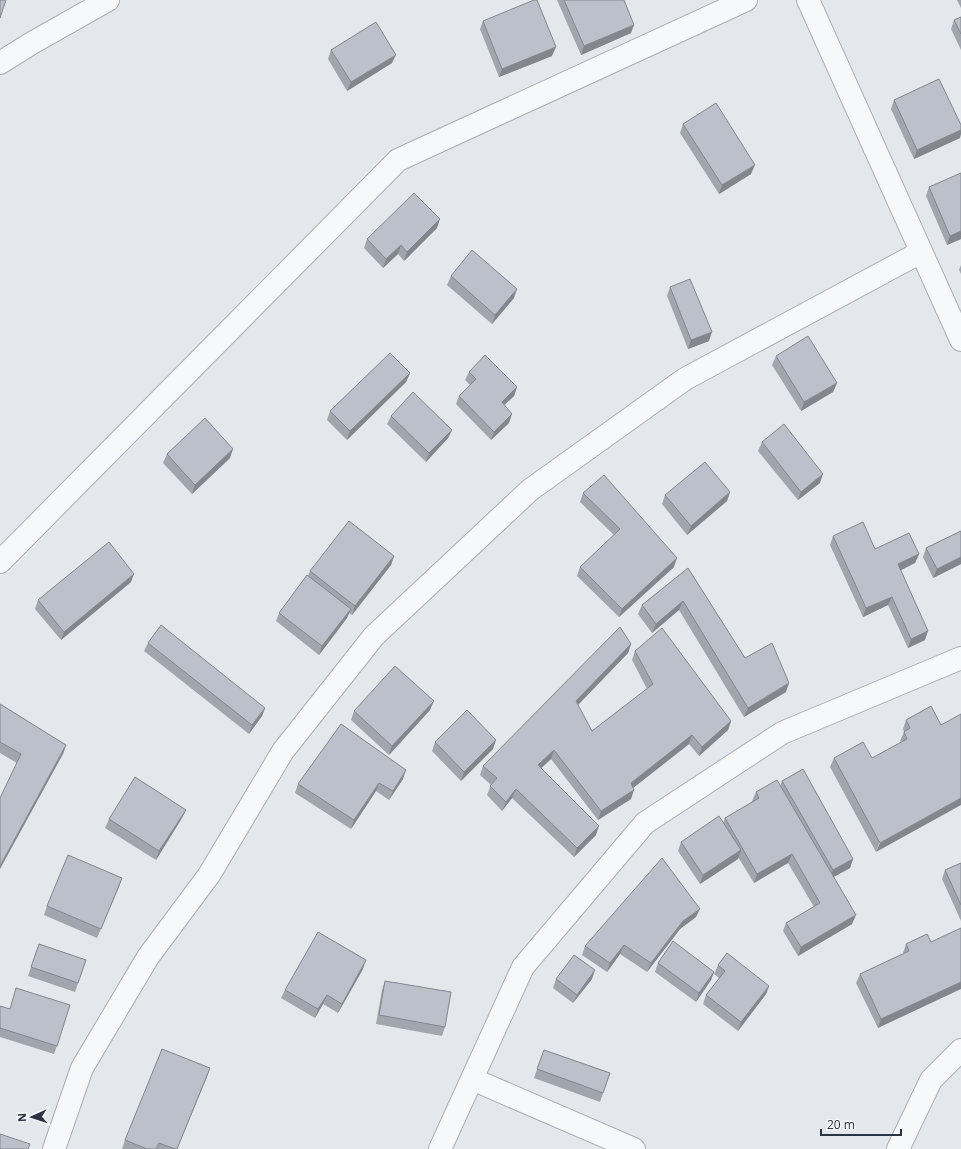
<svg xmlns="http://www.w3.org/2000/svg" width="961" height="1149" font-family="'Open Sans',sans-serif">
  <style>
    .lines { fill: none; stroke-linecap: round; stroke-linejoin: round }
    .street-casing { stroke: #a9aeb7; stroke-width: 24 }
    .street { stroke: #f7f8fa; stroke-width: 22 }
    .wall { fill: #a1a5ae }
    .shaded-wall { fill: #83868d }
    .building { fill: #bbc0ca; stroke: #83868d }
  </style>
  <rect width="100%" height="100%" fill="#e4e7ec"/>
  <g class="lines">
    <defs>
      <g id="street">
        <polyline points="808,0 961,340"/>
        <polyline points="0,63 32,43 108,0"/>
        <polyline points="0,562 398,160 746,0"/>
        <polyline points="472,1079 634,1149"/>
        <polyline points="54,1149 82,1068 148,957 209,875 283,751 374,636 530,490 685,379 921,252"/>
        <polyline points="440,1149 523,967 645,823 782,733 961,658"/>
        <polyline points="898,1149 931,1080 961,1050"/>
      </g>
    </defs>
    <use href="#street" class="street-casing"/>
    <use href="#street" class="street"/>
  </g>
  <g class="wall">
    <polygon points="557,0 624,0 631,33 581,55"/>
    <polygon points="957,0 961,0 961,8"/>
    <polygon points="961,17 961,50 951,29 954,20"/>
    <polygon points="483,21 552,56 499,77 480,29"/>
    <polygon points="331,50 392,63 347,91 328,59"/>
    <polygon points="894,100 960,138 914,159 891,109"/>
    <polygon points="683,124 751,174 719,194 680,133"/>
    <polygon points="929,187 961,239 947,245 926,196"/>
    <polygon points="437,228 404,261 398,254 383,268 364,248 367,239"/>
    <polygon points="961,265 961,274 959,270"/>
    <polygon points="451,276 514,298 492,324 447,285"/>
    <polygon points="670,287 709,341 688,349 667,296"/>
    <polygon points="776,356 837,383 833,392 801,411 772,365"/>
    <polygon points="469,372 517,387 514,396 504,405 509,423 491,440 456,404 459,396 470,385 465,380"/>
    <polygon points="410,373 406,382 347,440 327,420 330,411"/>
    <polygon points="391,416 452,430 448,438 426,462 387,424"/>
    <polygon points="762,442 820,483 798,500 758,451"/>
    <polygon points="167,454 230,458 192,494 163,463"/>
    <polygon points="730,492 727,501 687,535 662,504 665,495"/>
    <polygon points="583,493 674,567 619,617 577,576 580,567 614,535 580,502"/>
    <polygon points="961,531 961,564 933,578 923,557 926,548"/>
    <polygon points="833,536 875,549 919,554 915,563 901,570 925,640 908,648 888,605 863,617 830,545"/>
    <polygon points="394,556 391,565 352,615 349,613 347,618 319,655 276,621 279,613 308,576 310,571"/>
    <polygon points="688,568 745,658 786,692 744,717 679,610 652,633 638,614 642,605"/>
    <polygon points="131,582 61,640 35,609 38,600"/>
    <polygon points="148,643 265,708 262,716 249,734 144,651"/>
    <polygon points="631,644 628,653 578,705 592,731 647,689 632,660 635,651 731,721 728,730 699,756 689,744 633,788 631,799 598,820 551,759 541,768 596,835 574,857 512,798 502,811 487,795 491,785 480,775 483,766"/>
    <polygon points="0,704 66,745 63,754 17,763 0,753"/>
    <polygon points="931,706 876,852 830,767 834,758 872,758 901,742 900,741 904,732 903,729 906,720"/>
    <polygon points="430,710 389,755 351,720 354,711"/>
    <polygon points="435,742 493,749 461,781 432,751"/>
    <polygon points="403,779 389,800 376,791 351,829 295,793 298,784"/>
    <polygon points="782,781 853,859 850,868 833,877 852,924 798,956 783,931 786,923 814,907 788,863 754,883 738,857 738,859 700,884 678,851 681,842 723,823 725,818 753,802 752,801 756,792 780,786"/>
    <polygon points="186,810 182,818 156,860 105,828 109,819"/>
    <polygon points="961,863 961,921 942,879 945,870"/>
    <polygon points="122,878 97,938 44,915 47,906"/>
    <polygon points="696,917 680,929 647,972 620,954 607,972 582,955 585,946"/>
    <polygon points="927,934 878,1028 856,983 860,974 903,954 903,953 906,944"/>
    <polygon points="39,944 86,960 75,992 28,976"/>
    <polygon points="658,963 714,972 711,980 696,1002 655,972"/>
    <polygon points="718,965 769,986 766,994 738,1031 703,1004 706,995 719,978 714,974"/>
    <polygon points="363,969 338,1013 323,1004 315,1018 281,998 285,990"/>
    <polygon points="556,979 592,979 573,1003 553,988"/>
    <polygon points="385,981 445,1027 442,1036 376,1024 382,990"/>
    <polygon points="16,988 57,1046 54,1054 0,1037 0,1006 10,1009"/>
    <polygon points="544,1050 610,1073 600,1102 534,1078"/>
    <polygon points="210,1068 177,1149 122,1149 125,1140"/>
  </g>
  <g class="shaded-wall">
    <polygon points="634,25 631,33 581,55 584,46"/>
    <polygon points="556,47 552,56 499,77 502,69"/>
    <polygon points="396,55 392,63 347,91 351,82"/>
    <polygon points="961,130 961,134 960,138 914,159 917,150"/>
    <polygon points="755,165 751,174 719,194 722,185"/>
    <polygon points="440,219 437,228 404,261 407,252"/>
    <polygon points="961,231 961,239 947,245 950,236"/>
    <polygon points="401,245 398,254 383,268 386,259"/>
    <polygon points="517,289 514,298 492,324 495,315"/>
    <polygon points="712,332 709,341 688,349 691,340"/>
    <polygon points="410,373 406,382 347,440 350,431"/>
    <polygon points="837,383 833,392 801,411 804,402"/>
    <polygon points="517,387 514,396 498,411 502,402"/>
    <polygon points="512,414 509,423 491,440 494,432"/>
    <polygon points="452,430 448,438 426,462 429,453"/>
    <polygon points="233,449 230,458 192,494 195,485"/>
    <polygon points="823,474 820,483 798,500 801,492"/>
    <polygon points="730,492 727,501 687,535 691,526"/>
    <polygon points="919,554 915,563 895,573 898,564"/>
    <polygon points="394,556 391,565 352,615 355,606"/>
    <polygon points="961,557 961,564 933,578 937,569"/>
    <polygon points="677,558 674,567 619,617 622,609"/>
    <polygon points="134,574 131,582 61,640 64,632"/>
    <polygon points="892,597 888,605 863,617 866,608"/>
    <polygon points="683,601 679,610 652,633 656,624"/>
    <polygon points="351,609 347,618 319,655 322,646"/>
    <polygon points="928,631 925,640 908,648 911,639"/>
    <polygon points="631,644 628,653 573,710 576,701"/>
    <polygon points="789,683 786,692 744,717 748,708"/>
    <polygon points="434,701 430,710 389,755 392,746"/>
    <polygon points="265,708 262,716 249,734 252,725"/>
    <polygon points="731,721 728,730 699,756 702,747"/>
    <polygon points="692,735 689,744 628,792 631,783"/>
    <polygon points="496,740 493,749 461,781 464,772"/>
    <polygon points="66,745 63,754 0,869 0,866"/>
    <polygon points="554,750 551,759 535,774 538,765"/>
    <polygon points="406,770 403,779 389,800 393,791"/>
    <polygon points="379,783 376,791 351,829 354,820"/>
    <polygon points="516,789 512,798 502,811 506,802"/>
    <polygon points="634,790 631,799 598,820 601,811"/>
    <polygon points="961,798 961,805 876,852 880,843"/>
    <polygon points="186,810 182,818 156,860 159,851"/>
    <polygon points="599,826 596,835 574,857 577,848"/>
    <polygon points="741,850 738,859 700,884 703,875"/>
    <polygon points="792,854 788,863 754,883 757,874"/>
    <polygon points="853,859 850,868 830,879 833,870"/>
    <polygon points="122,878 119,887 97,938 101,929"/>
    <polygon points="700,909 696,917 680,929 647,972 651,963 683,921"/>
    <polygon points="856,915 852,924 798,956 801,947"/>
    <polygon points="624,945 620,954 607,972 610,963"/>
    <polygon points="366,960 363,969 338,1013 342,1004"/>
    <polygon points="595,970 592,979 573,1003 577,995"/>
    <polygon points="714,972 711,980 696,1002 699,993"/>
    <polygon points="961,982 961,989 878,1028 881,1019"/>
    <polygon points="769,986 766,994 738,1031 741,1022"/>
    <polygon points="327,995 323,1004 315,1018 318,1009"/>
    <polygon points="210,1068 207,1077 177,1149"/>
  </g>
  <g class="building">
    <polygon points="0,0 6,0 0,18"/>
    <polygon points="534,0 537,0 556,47 502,69 483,21"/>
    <polygon points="564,0 624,0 634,25 584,46"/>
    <polygon points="961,17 961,34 954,20"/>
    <polygon points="376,22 396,55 351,82 331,50"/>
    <polygon points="939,79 961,125 961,130 917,150 894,100"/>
    <polygon points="716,103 755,165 722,185 683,124"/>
    <polygon points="961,173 961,231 950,236 929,187"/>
    <polygon points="414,193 440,219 407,252 401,245 386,259 367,239"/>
    <polygon points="472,250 517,289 495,315 451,276"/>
    <polygon points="690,279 712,332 691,340 670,287"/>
    <polygon points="808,336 837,383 804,402 776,356"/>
    <polygon points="390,353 410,373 350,431 330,411"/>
    <polygon points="485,355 517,387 502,402 512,414 494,432 459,396 476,379 469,372"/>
    <polygon points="413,392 452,430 429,453 391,416"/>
    <polygon points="205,418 233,449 195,485 167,454"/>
    <polygon points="784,424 823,474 801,492 762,442"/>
    <polygon points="705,462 730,492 691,526 665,495"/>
    <polygon points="604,475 677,558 622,609 580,567 620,529 583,493"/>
    <polygon points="349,521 394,556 355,606 310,571"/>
    <polygon points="863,522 875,549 909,533 919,554 898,564 928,631 911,639 892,597 866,608 833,536"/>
    <polygon points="961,531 961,557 937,569 926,548"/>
    <polygon points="109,542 134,574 64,632 38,600"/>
    <polygon points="688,568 745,658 772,643 789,683 748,708 683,601 656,624 642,605"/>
    <polygon points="307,575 351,609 322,646 279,613"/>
    <polygon points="161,625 265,708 252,725 148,643"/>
    <polygon points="620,627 631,644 576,701 592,731 653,684 635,651 662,628 731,721 702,747 692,735 631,783 634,790 601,811 554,750 538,765 599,826 577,848 516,789 506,802 490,786 497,778 483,766"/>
    <polygon points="395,666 434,701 392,746 354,711"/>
    <polygon points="0,704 66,745 0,866 0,798 21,754 0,742"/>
    <polygon points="931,706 941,725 961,714 961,798 880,843 834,758 863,742 872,758 907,739 904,732 910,728 906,720"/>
    <polygon points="467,710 496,740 464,772 435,742"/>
    <polygon points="341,724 406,770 393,791 379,783 354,820 298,784"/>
    <polygon points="803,769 853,859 833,870 782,781"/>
    <polygon points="135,777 186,810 159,851 109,819"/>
    <polygon points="777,780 856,915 801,947 786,923 820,903 792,854 757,874 725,818 759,798 756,792"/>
    <polygon points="719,816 741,850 703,875 681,842"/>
    <polygon points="68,855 122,878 101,929 47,906"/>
    <polygon points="662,858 700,909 683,921 651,963 624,945 610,963 585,946"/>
    <polygon points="961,863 961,905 945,870"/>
    <polygon points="961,928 961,982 881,1019 860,974 909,951 906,944 927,934 931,942"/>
    <polygon points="318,932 366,960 342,1004 327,995 318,1009 285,990"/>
    <polygon points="673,941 714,972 699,993 658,963"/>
    <polygon points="39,944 86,960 78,983 31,967"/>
    <polygon points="727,953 769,986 741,1022 706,995 725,971 718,965"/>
    <polygon points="574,955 595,970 577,995 556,979"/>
    <polygon points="385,981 451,992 445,1027 379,1015"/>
    <polygon points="16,988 70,1005 57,1046 0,1028 0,1006 10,1009"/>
    <polygon points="162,1049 210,1068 177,1149 175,1149 159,1143 156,1149 147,1149 125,1140"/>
    <polygon points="544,1050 610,1073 603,1093 537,1069"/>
    <polygon points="0,1134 30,1144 28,1149 0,1149"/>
  </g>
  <g transform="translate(32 1117) rotate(267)" stroke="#f4f6f9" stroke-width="3" paint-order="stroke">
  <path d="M0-3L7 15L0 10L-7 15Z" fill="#2b3445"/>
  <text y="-6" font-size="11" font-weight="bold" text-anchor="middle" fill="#2b3445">N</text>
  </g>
  <path d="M821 1129v6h80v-6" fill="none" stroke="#2b3445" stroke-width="2"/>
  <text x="827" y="1129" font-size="12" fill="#2b3445" stroke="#f4f6f9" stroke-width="3" paint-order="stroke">20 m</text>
</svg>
